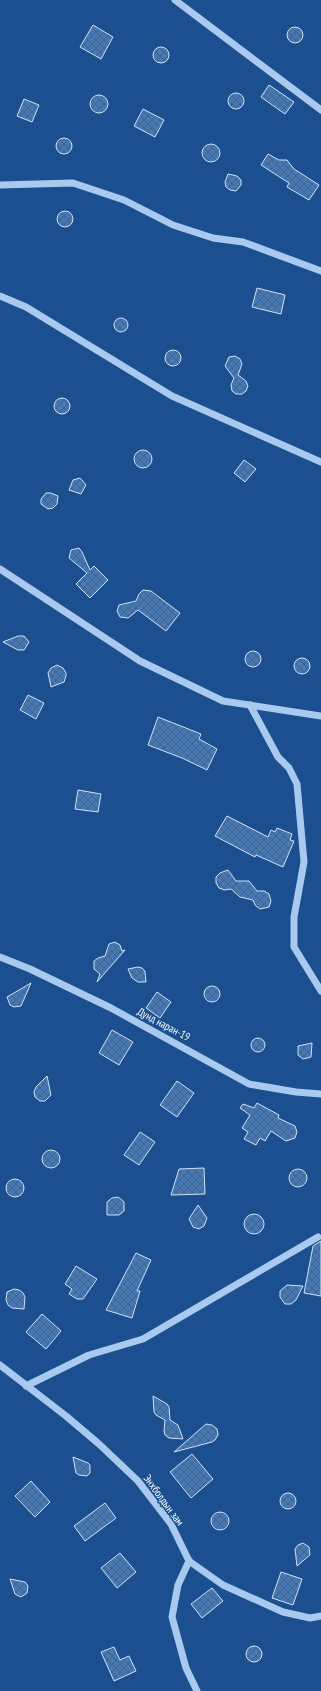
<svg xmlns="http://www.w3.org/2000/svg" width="321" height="1691" font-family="'PT Sans Narrow',sans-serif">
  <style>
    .building { fill: url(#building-cross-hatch); stroke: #cfe3fa }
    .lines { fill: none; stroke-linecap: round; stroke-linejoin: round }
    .minor { stroke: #a9c9ee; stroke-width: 7 }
    .labels { text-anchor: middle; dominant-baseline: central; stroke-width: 3; stroke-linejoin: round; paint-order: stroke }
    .street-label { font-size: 11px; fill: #fff; stroke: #1b4f8f }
  </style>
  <defs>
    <pattern id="building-cross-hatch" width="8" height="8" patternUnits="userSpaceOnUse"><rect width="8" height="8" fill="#4478b7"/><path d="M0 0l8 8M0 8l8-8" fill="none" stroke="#486282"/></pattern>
  </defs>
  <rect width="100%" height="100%" fill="#1b4f8f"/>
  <g class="building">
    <polygon points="93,25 113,37 101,59 80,47"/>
    <circle cx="295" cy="35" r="8"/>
    <circle cx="161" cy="55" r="8"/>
    <polygon points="269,85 294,102 285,114 261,97"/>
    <circle cx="236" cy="101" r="8"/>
    <circle cx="99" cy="104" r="9"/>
    <polygon points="24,99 39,105 32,122 17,116"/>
    <polygon points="143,109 164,120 155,137 134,126"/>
    <circle cx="64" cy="146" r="8"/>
    <circle cx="211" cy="153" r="9"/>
    <polygon points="268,154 279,160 287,160 294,169 319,185 309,200 287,187 289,183 261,165"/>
    <polygon points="228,174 237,176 241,180 241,185 236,191 230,190 226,187 225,182"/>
    <circle cx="65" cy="219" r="8"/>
    <polygon points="257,288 285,295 281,314 252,307"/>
    <circle cx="121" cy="325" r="7"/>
    <circle cx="173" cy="358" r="8"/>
    <polygon points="235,356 240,359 242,364 238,375 246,381 248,386 246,391 242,394 236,394 232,391 231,385 234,378 225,366 229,357"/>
    <circle cx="62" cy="406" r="8"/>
    <circle cx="143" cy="459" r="9"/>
    <polygon points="244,460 256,469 245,482 234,473"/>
    <polygon points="80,478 86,485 81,494 69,490 73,480"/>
    <polygon points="46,493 51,493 58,496 57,504 53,508 48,509 41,504 41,499"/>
    <polygon points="79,548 82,552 90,570 94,566 108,580 90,598 76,584 87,573 69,558 71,550"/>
    <polygon points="143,590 151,591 180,613 166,631 138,610 128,618 120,617 117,611 119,605 136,601 139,594"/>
    <polygon points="18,636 24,636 29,642 24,650 18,650 3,642"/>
    <circle cx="253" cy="659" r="8"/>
    <circle cx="302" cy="666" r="8"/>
    <polygon points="57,665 63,668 66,673 66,676 64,682 51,687 48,673 51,668"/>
    <polygon points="28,695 44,703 36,719 20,710"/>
    <polygon points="158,717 201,734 199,739 217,749 207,770 182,758 148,745"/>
    <polygon points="78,790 101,794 98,812 75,809"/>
    <polygon points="227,816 268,837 271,830 275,832 277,828 292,834 290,840 294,841 283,867 256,855 255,857 215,836"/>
    <polygon points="228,870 236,881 249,881 257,891 264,891 269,894 271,901 269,907 260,909 255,905 253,900 240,897 231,889 225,890 219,888 216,883 216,877 220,873"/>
    <polygon points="115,942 120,945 122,951 125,950 97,982 100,974 94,969 94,961 98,958 105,956 109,944"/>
    <polygon points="138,967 142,968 145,971 146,982 138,982 132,978 128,969"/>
    <polygon points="31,983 21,1006 14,1007 10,1005 7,997"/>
    <circle cx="212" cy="994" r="8"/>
    <polygon points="157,992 171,1002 160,1018 146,1008"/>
    <polygon points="112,1030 133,1042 119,1065 99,1053"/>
    <circle cx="258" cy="1045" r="7"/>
    <polygon points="312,1043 311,1057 303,1059 298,1055 298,1046"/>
    <polygon points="47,1076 51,1095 45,1101 40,1101 35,1097 34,1092 36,1087"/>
    <polygon points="177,1081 194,1093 177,1117 160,1105"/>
    <polygon points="257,1103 279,1115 278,1118 295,1126 297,1132 295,1138 286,1141 271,1131 265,1141 260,1138 256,1145 244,1139 248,1132 242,1128 250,1115 240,1108 243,1104 254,1108"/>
    <polygon points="140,1132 155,1142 139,1165 124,1155"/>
    <circle cx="51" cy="1159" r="9"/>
    <polygon points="204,1168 205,1194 171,1195 179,1169"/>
    <circle cx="298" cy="1178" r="9"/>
    <circle cx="15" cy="1188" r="9"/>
    <polygon points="118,1197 124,1202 124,1211 119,1215 107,1215 107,1202 112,1198"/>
    <polygon points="198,1205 207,1218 204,1226 199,1229 193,1227 189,1219"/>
    <circle cx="254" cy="1224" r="10"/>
    <polygon points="321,1241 321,1296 304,1293 313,1246"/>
    <polygon points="136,1253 151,1260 137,1291 140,1291 132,1318 106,1310"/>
    <polygon points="76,1266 97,1279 83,1299 77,1299 69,1294 72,1289 65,1284"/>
    <polygon points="287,1285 303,1286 296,1300 291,1304 285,1304 280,1297 280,1291"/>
    <polygon points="14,1289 19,1290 23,1293 25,1297 24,1309 12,1308 8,1305 6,1300 7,1292"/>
    <polygon points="42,1314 61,1331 46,1349 26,1332"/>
    <polygon points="153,1396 167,1404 169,1407 170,1420 178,1425 183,1439 169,1438 165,1435 164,1431 165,1420 156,1415 154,1412"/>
    <polygon points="206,1424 212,1425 217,1429 218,1435 215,1440 212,1442 174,1452"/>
    <polygon points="192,1454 213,1479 191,1498 170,1472"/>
    <polygon points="73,1457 88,1463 90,1465 90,1473 87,1476 79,1475 76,1473"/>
    <polygon points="31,1481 50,1502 35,1517 15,1496"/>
    <circle cx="288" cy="1501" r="8"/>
    <polygon points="105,1503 116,1518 85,1541 74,1526"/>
    <circle cx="220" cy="1521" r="9"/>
    <polygon points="303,1543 309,1547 310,1555 297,1566 295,1549 298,1545"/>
    <polygon points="120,1553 136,1572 117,1588 101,1568"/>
    <polygon points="281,1572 302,1579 293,1605 272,1598"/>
    <polygon points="10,1579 25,1582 28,1586 27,1593 21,1597 15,1594"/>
    <polygon points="212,1588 223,1601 202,1618 191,1604"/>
    <circle cx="254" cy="1654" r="8"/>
    <polygon points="114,1647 120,1660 129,1656 136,1671 114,1681 101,1652"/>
  </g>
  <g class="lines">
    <g class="minor">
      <polyline points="175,0 321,110"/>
      <polyline points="0,185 73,183 124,200 173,225 213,238 243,242 321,271"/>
      <polyline points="0,296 26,307 172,396 321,462"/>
      <polyline points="0,569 140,661 223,701 321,716"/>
      <polyline points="250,705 278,757 289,768 297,784 304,862 294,917 294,947 321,991"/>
      <polyline points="0,957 30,969 111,1008 249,1084 296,1092 321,1094"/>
      <polyline points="0,1365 66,1416 99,1444 138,1481 171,1524 189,1561 223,1585 283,1612 310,1618 321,1616"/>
      <polyline points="26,1386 89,1355 143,1339 318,1237"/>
      <polyline points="189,1561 178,1585 172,1617 186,1668 197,1691"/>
    </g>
  </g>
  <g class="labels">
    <g class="street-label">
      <text transform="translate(164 1024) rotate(28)">Дунд наран-19</text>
      <text transform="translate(164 1500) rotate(54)">Энхболдын зам</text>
    </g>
  </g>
</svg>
